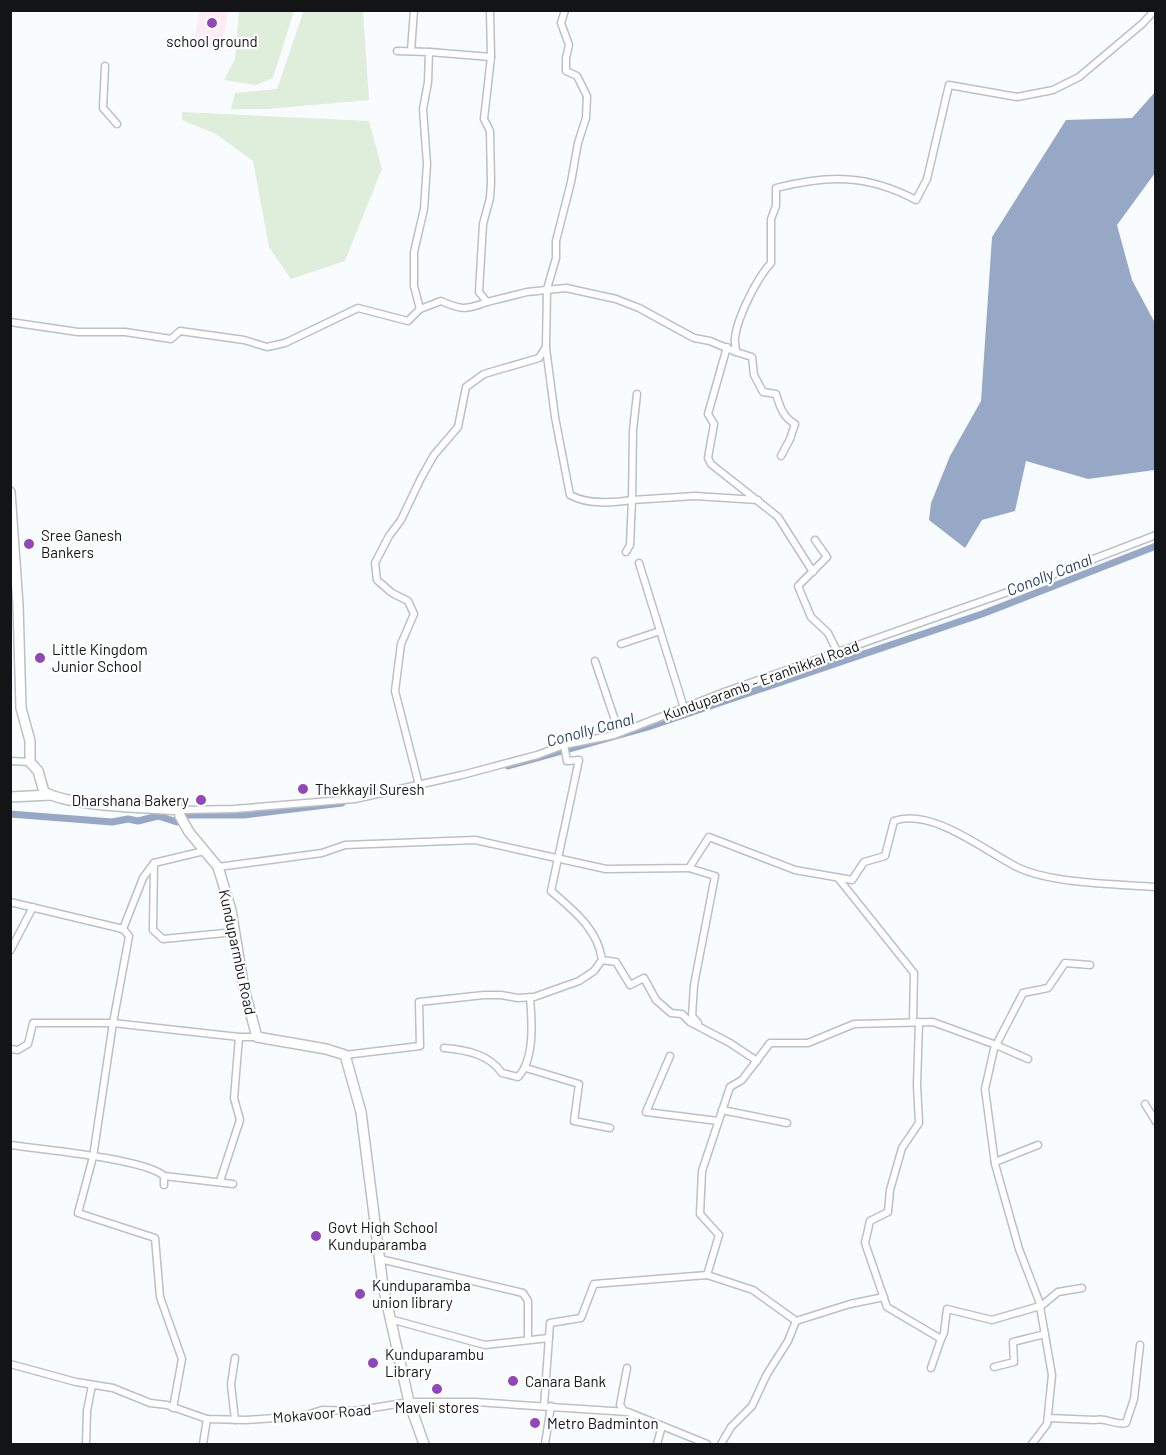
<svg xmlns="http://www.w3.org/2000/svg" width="1166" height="1455" font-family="Barlow,sans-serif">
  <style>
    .education { fill: #feecf5 }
    .green { fill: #deeeda }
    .water { fill: #97a8c6 }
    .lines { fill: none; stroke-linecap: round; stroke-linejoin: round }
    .canal { stroke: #97a8c6; stroke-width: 7 }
    .street-casing { stroke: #bcc0c5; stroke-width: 9 }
    .secondary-casing { stroke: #bcc0c5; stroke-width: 12 }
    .street { stroke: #fff; stroke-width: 6 }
    .secondary { stroke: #fff; stroke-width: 9 }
    .poi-dot { fill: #9247b9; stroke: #fff; stroke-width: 2 }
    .labels { text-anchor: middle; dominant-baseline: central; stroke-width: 4.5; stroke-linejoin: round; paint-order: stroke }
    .poi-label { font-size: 15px; fill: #121415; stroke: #fff; text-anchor: start }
    .street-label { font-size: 15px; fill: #121415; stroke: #fff }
    .water-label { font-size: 16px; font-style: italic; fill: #28406a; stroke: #fff }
  </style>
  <rect width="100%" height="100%" fill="#f9fcff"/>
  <polygon class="education" points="199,11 229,11 224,33 211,48 193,50"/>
  <g class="green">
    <polygon points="304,10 363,11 369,100 267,109 231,109 235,93 277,89"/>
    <polygon points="239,11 294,11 273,78 256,85 224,80 235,59"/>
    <polygon points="182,112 369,121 382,169 345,261 291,279 269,247 253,161 216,134 182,120"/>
  </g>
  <polygon class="water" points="1155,92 1155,173 1117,225 1132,280 1155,323 1155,470 1088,479 1026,461 1015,511 982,520 965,548 929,520 931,503 950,456 981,401 992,237 1066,120 1132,118"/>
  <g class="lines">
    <g class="canal">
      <polyline points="508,766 648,727 982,614 1156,546"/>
      <polyline points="10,814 112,822 128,819 138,821 158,816 177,822 185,815 244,815 342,803"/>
    </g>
    <defs>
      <g id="street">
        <path d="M490,10L491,57L484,119L490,131L491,183L490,198L483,224L479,292L487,302L527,292L566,288L616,299L639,308L694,338L710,341L736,352C736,347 734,342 735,337C738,316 757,278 771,263V219L776,206V188C829,175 867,174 916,200L927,179L949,85L1017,97L1053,90L1079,77L1142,24L1155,10"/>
        <polyline points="397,51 429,52 428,82 423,109 427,164 424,209 414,252 414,286 420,309"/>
        <polyline points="411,51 414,10"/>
        <polyline points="429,52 491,57"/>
        <polyline points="105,66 103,108 117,124"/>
        <path d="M10,322L78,332H125L171,339L180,331L244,340L267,347L285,343L358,308L408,321L420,309L441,301C461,310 466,310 487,302"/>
        <polyline points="727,347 708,414 714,424 708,458 711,464 778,517 813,572"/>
        <path d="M546,348L555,417L570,495C588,505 612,503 632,500L630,545L626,552"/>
        <path d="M736,352L752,357L754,375L763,392L776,394C780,407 783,417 795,424L790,439L781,456"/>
        <polyline points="637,394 633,430 632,500 695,496 758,500"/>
        <polyline points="815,540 827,557 798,586 811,617 828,633 837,651"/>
        <polyline points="639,563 684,708"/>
        <polyline points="621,644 660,631"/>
        <polyline points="595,661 619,732"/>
        <path d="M564,745L567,761L579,760L551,891C573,910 598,929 602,960L616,962L630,985L644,978L656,1000L671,1013L682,1014L690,1022L730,1043L757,1061"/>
        <polyline points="10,761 30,762"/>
        <polyline points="419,785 395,691 401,644 414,614 408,601 392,593 377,580 375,563 389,536 401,520 421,478 434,455 458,427 466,387 484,374 539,358 546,347 547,289 556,258 556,241 571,182 578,143 586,118 587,96 577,76 566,71 566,58 569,45 561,23 565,10"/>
        <polyline points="179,810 234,809 355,799 462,775 537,755 564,745 614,735 727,691 1005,593 1156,535"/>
        <polyline points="154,863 153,930 163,939 235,932"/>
        <path d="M218,867L322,853L345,845L475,840L606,869L689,868L709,837L795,870L852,880L864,862L885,856L894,821C932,807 986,852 1019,868C1055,884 1116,884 1156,887"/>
        <polyline points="689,868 715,876 694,985 692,1016 698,1023"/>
        <polyline points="838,878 914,973 913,1022"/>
        <polyline points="10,902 123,929 129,936 113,1023 93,1157 78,1213 155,1238 160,1297 182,1359 173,1408"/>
        <polyline points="123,929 143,878 154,863 204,851"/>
        <polyline points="10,951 33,907"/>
        <polyline points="919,1022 917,1085 919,1123 902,1148 890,1190 888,1212 870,1221 865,1243 887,1307 941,1339 944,1333 947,1309 992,1320 1040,1306"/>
        <path d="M444,1048C466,1050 489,1054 502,1073L518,1077C535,1059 532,1021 530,997"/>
        <polyline points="10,1049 18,1050 28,1044 33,1023 113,1023 239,1037 257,1037"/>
        <polyline points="345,1055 420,1046 419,1002 484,995 501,995 518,998 534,997 579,981 594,971 602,960"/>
        <polyline points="670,1056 646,1112 718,1121"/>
        <polyline points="526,1068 579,1084 574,1121 610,1128"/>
        <polyline points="1145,1104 1156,1122"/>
        <polyline points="722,1110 787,1123"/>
        <path d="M10,1145C40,1149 146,1159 164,1176V1185"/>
        <polyline points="995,1162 1038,1145"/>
        <polyline points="164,1176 233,1184"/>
        <polyline points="220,1181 240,1120 234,1098 239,1037"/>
        <polyline points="380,1259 523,1293 528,1301 528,1340"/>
        <polyline points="707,1275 753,1290 796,1321"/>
        <polyline points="1040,1307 1058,1292 1082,1288"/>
        <polyline points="390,1319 485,1345 549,1338"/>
        <polyline points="235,1358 231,1384 235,1420"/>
        <polyline points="10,1364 76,1382 113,1388 150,1403 167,1405 207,1419 246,1420 303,1416 322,1410 354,1411 409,1402 475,1402 628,1412 707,1444"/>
        <polyline points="994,1367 1014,1362 1013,1342 1045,1334"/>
        <polyline points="931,1368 941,1339"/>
        <polyline points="544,1406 550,1323 581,1318 594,1284 707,1275 719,1235 700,1214 702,1171 730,1087 742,1080 770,1043 808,1043 854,1024 933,1022 996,1045 1028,1059"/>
        <polyline points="625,1412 620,1405 627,1368"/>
        <path d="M1048,1418L1095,1420C1107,1417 1115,1426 1126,1423L1134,1399L1140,1345"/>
        <polyline points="631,1424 632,1414"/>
        <polyline points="86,1444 87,1411 92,1385"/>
        <polyline points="203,1444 207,1419"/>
        <polyline points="545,1444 551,1406"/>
        <polyline points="657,1444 662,1426"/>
        <polyline points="721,1444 731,1427 752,1406 767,1374 788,1341 796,1321 850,1304 884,1297"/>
        <polyline points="1032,1444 1047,1424 1052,1375 1039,1301 1019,1249 995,1164 985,1089 994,1049 1023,993 1048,988 1065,963 1090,965"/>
      </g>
      <g id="secondary">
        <path d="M10,492L18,605L21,708L30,741V762L38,771L44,792C73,807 143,807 179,810L180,816L189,832L218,867L231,910L244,989L257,1037L326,1049L345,1055L361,1112L383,1286L409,1402L424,1444"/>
        <polyline points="10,797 50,795"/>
      </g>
    </defs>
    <use href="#street" class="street-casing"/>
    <use href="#secondary" class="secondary-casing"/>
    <use href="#street" class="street"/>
    <use href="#secondary" class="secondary"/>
  </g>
  <g class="poi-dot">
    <circle cx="212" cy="23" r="6"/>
    <circle cx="29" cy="544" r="6"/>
    <circle cx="40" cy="658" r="6"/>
    <circle cx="303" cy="789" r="6"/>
    <circle cx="201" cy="800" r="6"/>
    <circle cx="316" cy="1236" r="6"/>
    <circle cx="360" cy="1294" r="6"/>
    <circle cx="373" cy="1363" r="6"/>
    <circle cx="513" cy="1381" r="6"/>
    <circle cx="437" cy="1389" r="6"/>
    <circle cx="535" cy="1423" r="6"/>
  </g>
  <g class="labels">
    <g class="poi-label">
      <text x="212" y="41" text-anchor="middle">school ground</text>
      <text x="41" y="535">Sree Ganesh<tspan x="41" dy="17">Bankers</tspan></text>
      <text x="52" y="649">Little Kingdom<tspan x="52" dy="17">Junior School</tspan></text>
      <text x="315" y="789">Thekkayil Suresh</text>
      <text x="189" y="800" text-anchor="end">Dharshana Bakery</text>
      <text x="328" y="1227">Govt High School<tspan x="328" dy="17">Kunduparamba</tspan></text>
      <text x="372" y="1285">Kunduparamba<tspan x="372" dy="17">union library</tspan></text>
      <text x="385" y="1354">Kunduparambu<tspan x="385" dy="17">Library</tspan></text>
      <text x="525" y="1381">Canara Bank</text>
      <text x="437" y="1407" text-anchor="middle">Maveli stores</text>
      <text x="547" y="1423">Metro Badminton</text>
    </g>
    <g class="street-label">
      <text transform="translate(761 680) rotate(-20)">Kunduparamb - Eranhikkal Road</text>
      <text transform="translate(238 952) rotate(78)">Kunduparmbu Road</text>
      <text transform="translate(322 1413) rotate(-5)">Mokavoor Road</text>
    </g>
    <g class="water-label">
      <text transform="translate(1049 574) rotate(-21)">Conolly Canal</text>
      <text transform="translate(590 729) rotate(-15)">Conolly Canal</text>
    </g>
  </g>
  <rect width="1166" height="1455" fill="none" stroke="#121415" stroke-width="24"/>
</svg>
